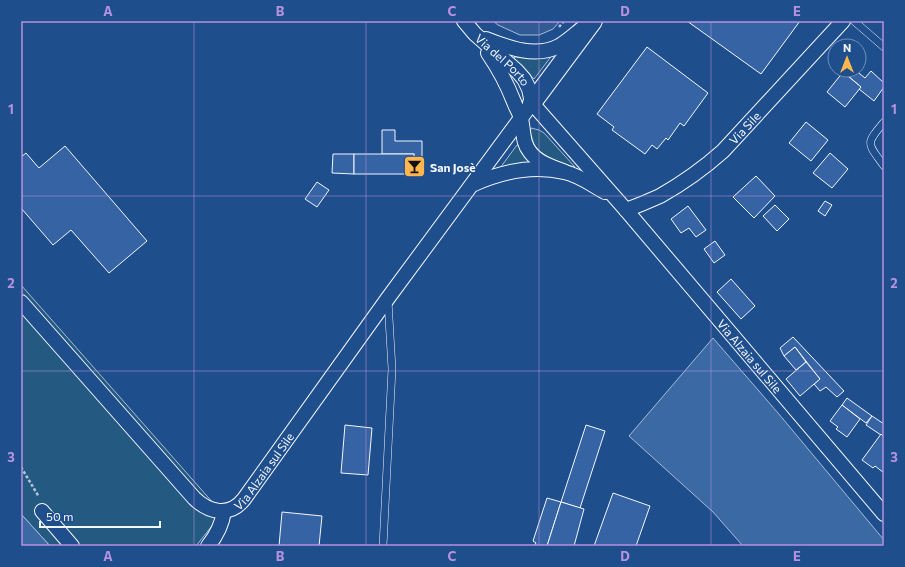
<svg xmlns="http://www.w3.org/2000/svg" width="905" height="567" font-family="Commissioner,sans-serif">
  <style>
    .green { fill: #245a82; stroke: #a8bbd7 }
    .parking { fill: #305b95; stroke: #a8bbd7 }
    .water { fill: #3b69a3; stroke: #a8bbd7 }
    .building { fill: #3563a3; stroke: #f2f6ff }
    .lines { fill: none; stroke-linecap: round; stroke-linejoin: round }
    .service-casing { stroke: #f2f6ff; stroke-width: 8 }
    .minor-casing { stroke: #f2f6ff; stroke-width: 16 }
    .tertiary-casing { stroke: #f2f6ff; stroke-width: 20 }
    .path { stroke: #b3c4dc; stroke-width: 2.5; stroke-dasharray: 3 2; stroke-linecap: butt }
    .service { stroke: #1f4e8c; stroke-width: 7 }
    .minor { stroke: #1f4e8c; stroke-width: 14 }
    .tertiary { stroke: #1f4e8c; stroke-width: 18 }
    .grid { fill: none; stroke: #b691df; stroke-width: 1; stroke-opacity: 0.55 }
    .labels { text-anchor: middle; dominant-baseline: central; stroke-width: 3; stroke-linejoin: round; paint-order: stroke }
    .street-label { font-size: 12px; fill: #f2f6ff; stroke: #1f4e8c }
    .poi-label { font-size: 12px; font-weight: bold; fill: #f2f6ff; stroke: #1f4e8c; text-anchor: start }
    .neatline { fill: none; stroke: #b691df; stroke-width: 1.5 }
    .grid-label { font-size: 13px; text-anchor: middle; font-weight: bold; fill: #b691df }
  </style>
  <rect width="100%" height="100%" fill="#1f4e8c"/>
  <g class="green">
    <polygon points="550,56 550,58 534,79 514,58 515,57 531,58"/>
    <path d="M531,128L539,130L544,133L575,167C557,163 525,150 531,128Z"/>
    <polygon points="517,145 519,145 524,155 534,164 500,168"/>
    <polygon points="21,285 222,513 196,546 50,546 21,514"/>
  </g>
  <polygon class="parking" points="493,21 560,21 553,29 539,35 520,35 498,25"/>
  <g class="water">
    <polygon points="713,338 778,413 884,540 884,546 743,546 713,512 629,436"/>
    <polygon points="21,514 50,546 21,546"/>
  </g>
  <g class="building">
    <polygon points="687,21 800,21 761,74"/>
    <polygon points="647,47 708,93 684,126 680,123 668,140 666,138 657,149 652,145 645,154 612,130 614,127 597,114"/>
    <polygon points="849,70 855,70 865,78 871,71 884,83 884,87 874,101 859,89 861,87 846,74"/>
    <polygon points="843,72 861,87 845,107 827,92"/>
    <polygon points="806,122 828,140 811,161 789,143"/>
    <polygon points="382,130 395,130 395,141 422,141 422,174 414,174 414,154 382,154"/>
    <polygon points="65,146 147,241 109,273 71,230 53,245 21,208 21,157 26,153 39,168"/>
    <polygon points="830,153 848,169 832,188 813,173"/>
    <polygon points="333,154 354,154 354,174 332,173"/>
    <rect x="354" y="154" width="60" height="20"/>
    <polygon points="756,176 775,196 754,218 733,197"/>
    <polygon points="317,182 329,190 317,207 305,199"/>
    <polygon points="825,201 832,205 825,216 818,211"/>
    <polygon points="775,205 789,219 777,231 763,216"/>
    <polygon points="688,206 706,230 696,237 689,228 681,233 671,219"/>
    <polygon points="715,241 725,255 714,263 704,249"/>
    <polygon points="731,279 755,306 741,319 717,292"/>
    <polygon points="793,337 844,391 837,397 826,387 820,391 814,384 820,379 795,347 784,356 780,348"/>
    <polygon points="795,347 806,362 796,370 784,356"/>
    <polygon points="806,362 820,379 800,396 786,379"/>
    <polygon points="847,398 872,416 866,423 842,405"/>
    <polygon points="842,405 860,419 847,437 836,429 838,427 830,421"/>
    <polygon points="872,416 884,424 884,437 866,425"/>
    <polygon points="345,425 372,428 368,475 341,473"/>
    <polygon points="586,425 605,431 580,508 561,502"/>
    <polygon points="881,434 884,437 884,473 875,466 873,468 862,460"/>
    <polygon points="613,493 650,506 636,546 594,546"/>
    <polygon points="547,498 561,502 547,546 534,546 536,543 533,541"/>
    <polygon points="561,502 584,509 574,546 547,546"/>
    <polygon points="282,512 322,516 319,546 279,546"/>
  </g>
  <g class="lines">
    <defs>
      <g id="service">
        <polyline points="854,21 884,47"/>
        <path d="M884,122C865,145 867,142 884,166"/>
        <polyline points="383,546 392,369 388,301"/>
      </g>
      <g id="minor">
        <path id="s1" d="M464,21L475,34L517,71L524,79L529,89L532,103L626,210L884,514"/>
        <path d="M486,39C509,48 536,58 559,46C568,41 576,33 584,27"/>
        <path d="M488,53C499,69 507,84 514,102C516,108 520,113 521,119C524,131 522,142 530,152C538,163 553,167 565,172"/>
        <path d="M474,184C501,172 533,165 564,172C579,175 592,185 605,192"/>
        <path id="s2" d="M626,210C637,206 649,201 660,196C683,183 704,168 723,151L843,21"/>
        <path id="s3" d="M21,302L194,498C209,513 230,517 244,499L388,298L532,103"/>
        <polyline points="42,511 72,546"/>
        <path d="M208,546C217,535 222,525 224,511"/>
      </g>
      <polyline id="tertiary" points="532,103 593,21"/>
    </defs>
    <use href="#service" class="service-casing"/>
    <use href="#minor" class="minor-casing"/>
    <use href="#tertiary" class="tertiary-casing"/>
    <g class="path">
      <polyline points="559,27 564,21"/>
      <polyline points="21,467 39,497"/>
    </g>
    <use href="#service" class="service"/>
    <use href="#minor" class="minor"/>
    <use href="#tertiary" class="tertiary"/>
  </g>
  <path class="grid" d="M194,21V546M366,21V546M539,21V546M711,21V546M21,196H884M21,371H884"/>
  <defs>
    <symbol id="bar-square" viewBox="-11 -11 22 22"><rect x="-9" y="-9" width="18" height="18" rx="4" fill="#ffb74d" stroke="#1f4e8c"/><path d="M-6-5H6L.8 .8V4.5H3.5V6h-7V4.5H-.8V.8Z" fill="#111"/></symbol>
  </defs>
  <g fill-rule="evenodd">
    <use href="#bar-square" x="402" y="154" width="25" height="25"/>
  </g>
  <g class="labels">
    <g class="street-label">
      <text stroke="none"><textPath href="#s1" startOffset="55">Via del Porto</textPath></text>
      <text stroke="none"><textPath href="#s2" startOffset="146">Via Sile</textPath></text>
      <text stroke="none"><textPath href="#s1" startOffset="443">Via Alzaia sul Sile</textPath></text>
      <text stroke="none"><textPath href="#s3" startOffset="353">Via Alzaia sul Sile</textPath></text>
    </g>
    <g class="poi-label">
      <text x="430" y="167">San Josè</text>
    </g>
  </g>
  <rect width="905" height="567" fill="none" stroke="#1f4e8c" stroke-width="44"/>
  <g transform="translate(847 58)"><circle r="19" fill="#1f4e8c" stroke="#7391ba"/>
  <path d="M0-3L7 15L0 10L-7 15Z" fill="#ffb74d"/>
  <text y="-6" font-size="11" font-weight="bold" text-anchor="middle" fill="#f2f6ff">N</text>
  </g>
  <path d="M40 521v6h120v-6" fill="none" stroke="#f2f6ff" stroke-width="2"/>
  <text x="46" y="521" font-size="12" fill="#f2f6ff" stroke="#1f4e8c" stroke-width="3" paint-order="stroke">50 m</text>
  <rect x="22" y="22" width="861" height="523" class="neatline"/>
  <g class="grid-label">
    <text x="108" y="16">A</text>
    <text x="280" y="16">B</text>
    <text x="452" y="16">C</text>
    <text x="625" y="16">D</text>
    <text x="797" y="16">E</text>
    <text x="11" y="114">1</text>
    <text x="894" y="114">1</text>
    <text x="11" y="288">2</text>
    <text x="894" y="288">2</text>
    <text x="11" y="462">3</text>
    <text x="894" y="462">3</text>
    <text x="108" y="561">A</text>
    <text x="280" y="561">B</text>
    <text x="452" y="561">C</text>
    <text x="625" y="561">D</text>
    <text x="797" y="561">E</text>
  </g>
</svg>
